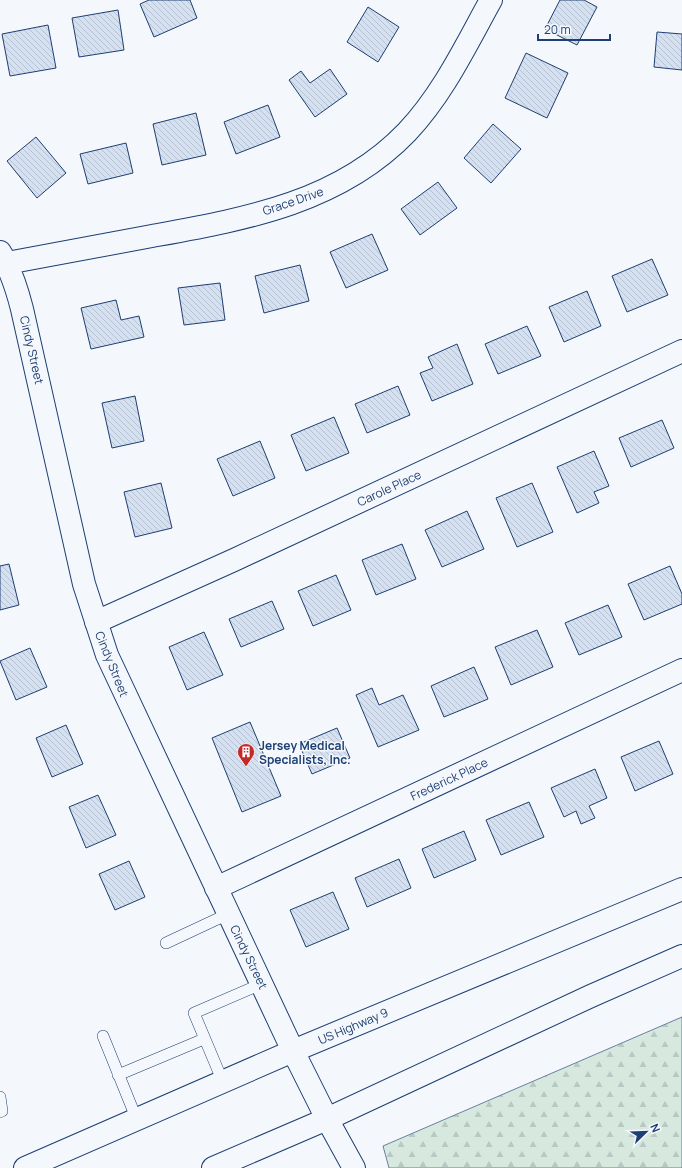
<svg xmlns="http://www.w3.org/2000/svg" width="682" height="1168" font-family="Manrope,sans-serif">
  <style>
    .forest { fill: url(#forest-firs); stroke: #687fa3 }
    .building { fill: url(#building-back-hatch); stroke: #1d3f73 }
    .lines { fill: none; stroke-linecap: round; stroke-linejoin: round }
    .lane-casing { stroke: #1d3f73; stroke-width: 12 }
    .street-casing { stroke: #1d3f73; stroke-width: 24 }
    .highway-casing { stroke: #1d3f73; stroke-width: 24 }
    .lane { stroke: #f4f7fb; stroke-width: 11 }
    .street { stroke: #f4f7fb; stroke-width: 22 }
    .highway { stroke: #f4f7fb; stroke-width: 22 }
    .labels { text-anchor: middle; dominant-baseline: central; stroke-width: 3; stroke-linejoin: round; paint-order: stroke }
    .street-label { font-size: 12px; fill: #1d3f73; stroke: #f4f7fb }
    .poi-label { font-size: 12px; font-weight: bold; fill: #1d3f73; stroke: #f4f7fb; text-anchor: start }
  </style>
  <defs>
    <pattern id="forest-firs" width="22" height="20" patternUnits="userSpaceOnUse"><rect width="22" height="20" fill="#d7e8df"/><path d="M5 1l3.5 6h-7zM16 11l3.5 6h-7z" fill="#b8c8c3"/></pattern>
    <pattern id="building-back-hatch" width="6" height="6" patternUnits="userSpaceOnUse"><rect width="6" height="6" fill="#d5e0f0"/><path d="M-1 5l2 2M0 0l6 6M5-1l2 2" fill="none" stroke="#b6c1d1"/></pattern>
  </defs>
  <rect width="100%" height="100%" fill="#f4f7fb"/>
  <polygon class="forest" points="682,1017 682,1168 389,1168 383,1146"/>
  <g class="building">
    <polygon points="149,0 190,0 197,18 154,37 140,4"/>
    <polygon points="560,0 584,0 597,7 577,45 545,29"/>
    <polygon points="368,7 399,27 378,62 347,42"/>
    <polygon points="118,10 124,50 79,57 72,18"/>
    <polygon points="48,25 56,68 10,76 2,34"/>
    <polygon points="657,32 682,34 682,70 654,67"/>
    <polygon points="526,53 568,73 547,118 505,98"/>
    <polygon points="330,69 347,94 315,117 289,80 301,71 310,83"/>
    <polygon points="268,105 280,137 236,154 224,122"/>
    <polygon points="196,113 206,155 162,165 153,124"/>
    <polygon points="493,124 521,149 491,183 464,158"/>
    <polygon points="36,137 66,173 37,198 7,161"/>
    <polygon points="126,143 133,173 88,184 80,154"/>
    <polygon points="438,182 457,208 420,235 401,209"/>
    <polygon points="372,234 388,270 346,288 330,252"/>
    <polygon points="652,259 668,295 627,312 612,276"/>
    <polygon points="300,265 309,301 264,313 255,276"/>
    <polygon points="220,283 225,320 184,325 178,288"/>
    <polygon points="587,291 601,326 564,342 549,307"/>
    <polygon points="116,300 121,320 139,316 144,337 91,349 81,308"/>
    <polygon points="527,326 541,356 498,374 485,344"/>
    <polygon points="457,344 473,384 432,401 420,373 433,368 428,357"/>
    <polygon points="398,386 410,415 367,433 355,404"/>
    <polygon points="135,396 144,441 112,448 102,403"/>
    <polygon points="334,417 349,453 306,471 291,435"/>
    <polygon points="662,420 674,448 631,467 619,438"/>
    <polygon points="260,441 275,478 233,496 217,459"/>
    <polygon points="594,451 609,486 594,492 599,503 577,513 557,467"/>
    <polygon points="161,483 172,528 135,537 124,492"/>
    <polygon points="532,483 553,532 517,547 496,498"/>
    <polygon points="467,511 484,549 442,567 425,530"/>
    <polygon points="402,544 416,579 376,595 362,560"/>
    <polygon points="9,564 19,605 0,610 0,566"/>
    <polygon points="670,566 682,594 682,604 644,620 628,584"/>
    <polygon points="336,575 351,610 313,626 298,591"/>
    <polygon points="272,601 284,629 241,647 229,619"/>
    <polygon points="608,605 622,637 579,655 565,623"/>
    <polygon points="537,630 553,667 511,685 495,647"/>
    <polygon points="204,632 223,675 187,690 169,647"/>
    <polygon points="30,648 47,687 16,700 0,661"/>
    <polygon points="474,667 488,699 444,717 431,686"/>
    <polygon points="372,688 379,705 403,695 419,730 378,747 356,695"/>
    <polygon points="250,722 281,796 242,812 212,738"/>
    <polygon points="66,725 83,764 52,777 36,738"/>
    <polygon points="337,728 350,758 312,774 299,744"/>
    <polygon points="659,741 673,774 635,791 621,757"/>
    <polygon points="595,769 607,798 589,806 595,818 581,824 576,811 564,817 551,788"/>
    <polygon points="98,795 116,835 86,848 69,807"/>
    <polygon points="529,802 544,837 501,855 486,820"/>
    <polygon points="464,831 476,860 434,878 422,849"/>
    <polygon points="399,859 411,888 367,907 355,878"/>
    <polygon points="129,861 145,897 115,910 99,874"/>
    <polygon points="333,892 349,929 306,947 290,910"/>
  </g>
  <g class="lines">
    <defs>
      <g id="lane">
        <polyline points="166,943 228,914"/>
        <polyline points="103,1036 137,1120"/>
        <polyline points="118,1075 204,1039"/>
        <polyline points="223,1082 194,1013 261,984"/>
        <polyline points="0,1097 2,1111 0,1112"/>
      </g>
      <g id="street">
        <path d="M0,252C11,270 17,289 22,309L84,584L107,655L293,1051"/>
        <path d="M7,263C55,254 104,245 152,236C245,219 339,203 407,132C443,94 466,45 491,0"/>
        <polyline points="96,622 234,560 682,351"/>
        <polyline points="216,888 682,670"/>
      </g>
      <g id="highway">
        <polyline points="293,1051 327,1119 354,1168"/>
        <polyline points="25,1168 293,1051 682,889"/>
        <polyline points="213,1168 327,1119 591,996 682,956"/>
      </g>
    </defs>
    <use href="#lane" class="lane-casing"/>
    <use href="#street" class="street-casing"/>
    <use href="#highway" class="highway-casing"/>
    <use href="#lane" class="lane"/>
    <use href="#street" class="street"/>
    <use href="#highway" class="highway"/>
  </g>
  <defs>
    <symbol id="building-pin" viewBox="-11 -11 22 30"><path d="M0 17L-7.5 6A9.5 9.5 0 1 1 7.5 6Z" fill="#c62828" stroke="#f4f7fb"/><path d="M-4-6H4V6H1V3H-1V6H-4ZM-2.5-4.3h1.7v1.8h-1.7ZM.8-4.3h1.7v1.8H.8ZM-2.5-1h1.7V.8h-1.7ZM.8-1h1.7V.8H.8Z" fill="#fff"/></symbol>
  </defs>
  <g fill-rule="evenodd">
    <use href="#building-pin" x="236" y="742" width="20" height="27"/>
  </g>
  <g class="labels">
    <g class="street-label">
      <text transform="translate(293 201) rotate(-19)">Grace Drive</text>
      <text transform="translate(32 350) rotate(77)">Cindy Street</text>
      <text transform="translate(389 488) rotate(-25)">Carole Place</text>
      <text transform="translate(112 664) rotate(68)">Cindy Street</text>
      <text transform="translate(449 779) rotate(-25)">Frederick Place</text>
      <text transform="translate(249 957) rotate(64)">Cindy Street</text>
      <text transform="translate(353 1026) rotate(-23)">US Highway 9</text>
    </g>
    <g class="poi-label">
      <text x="259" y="745">Jersey Medical<tspan x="259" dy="14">Specialists, Inc.</tspan></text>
    </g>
  </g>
  <g transform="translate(646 1132) rotate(67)" stroke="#f4f7fb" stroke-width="3" paint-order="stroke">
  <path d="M0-3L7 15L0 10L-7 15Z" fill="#1d3f73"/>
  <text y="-6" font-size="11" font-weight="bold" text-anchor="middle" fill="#1d3f73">N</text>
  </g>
  <path d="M538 34v6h72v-6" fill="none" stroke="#1d3f73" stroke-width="2"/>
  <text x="544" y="34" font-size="12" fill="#1d3f73" stroke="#f4f7fb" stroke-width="3" paint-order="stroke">20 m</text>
</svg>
